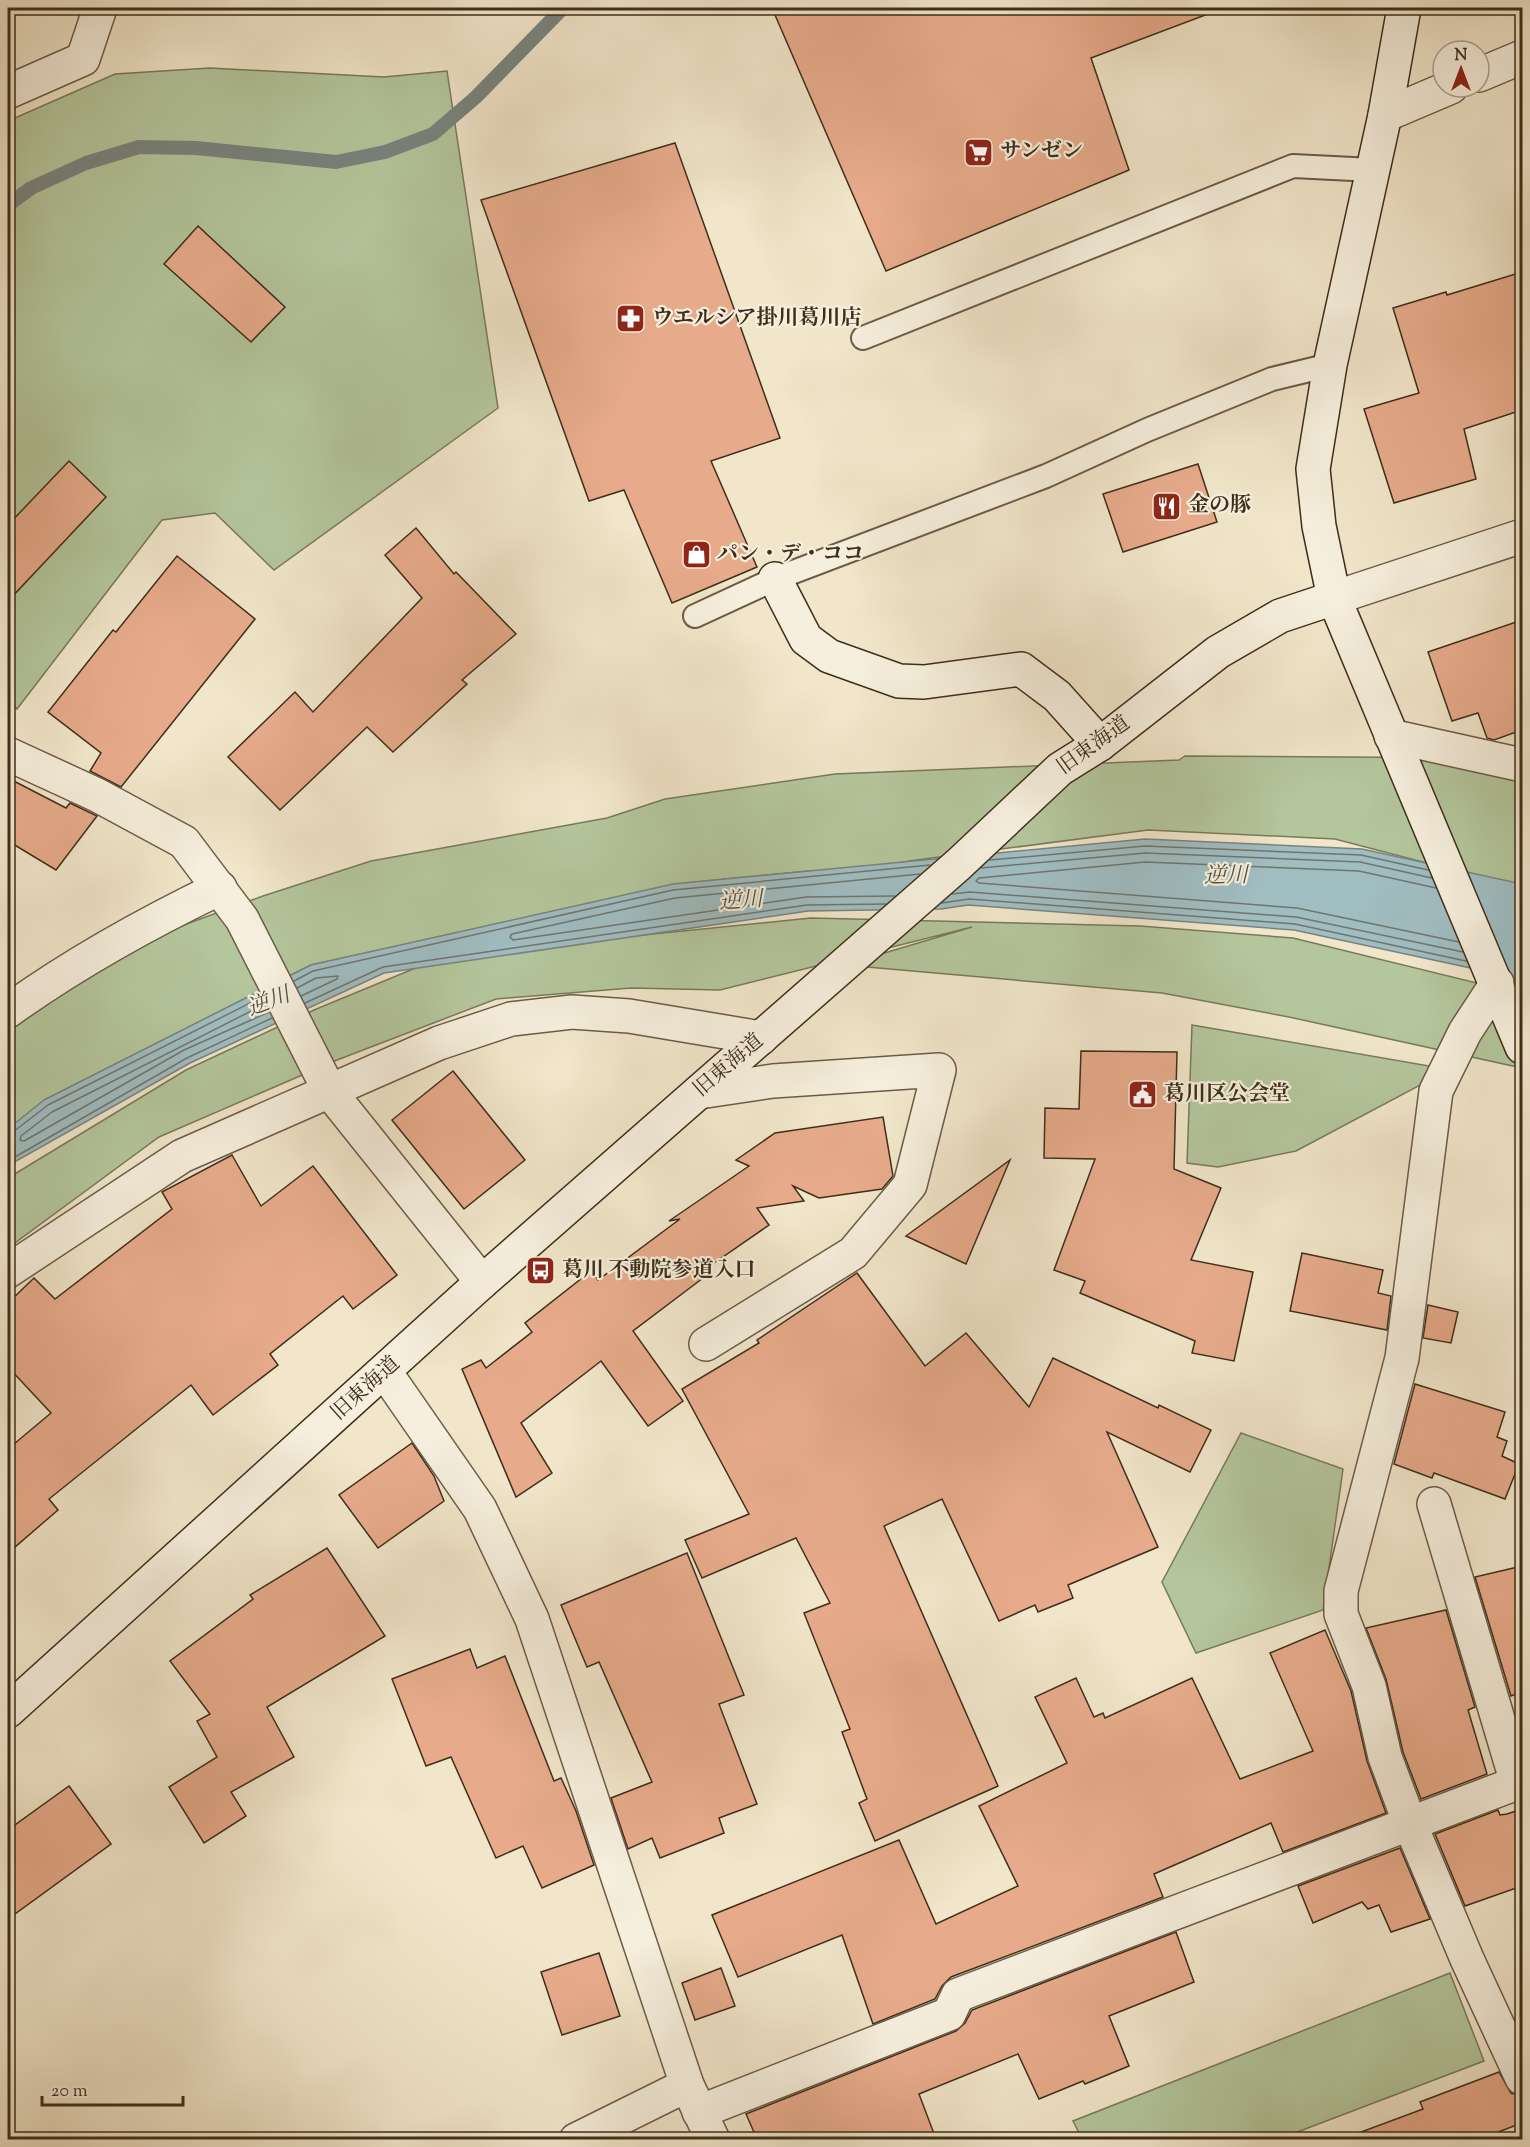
<svg xmlns="http://www.w3.org/2000/svg" width="1530" height="2147" font-family="'Sorts Mill Goudy','Noto Serif JP',serif">
  <style>
    .green { fill: #b4c69c; stroke: #797a5c; stroke-width: 1.5 }
    .water { fill: #a0bdc2; stroke: #79847f; stroke-width: 1.5 }
    .lines { fill: none; stroke-linecap: round; stroke-linejoin: round }
    .shore { stroke: #6f766e; stroke-width: 1.5 }
    .stream { stroke: #79847f; stroke-width: 14 }
    .building { fill: #e7ab8b; stroke: #3e2e1b; stroke-width: 1.5 }
    .lane-casing { stroke: #6b5c47; stroke-width: 26 }
    .street-casing { stroke: #6b5c47; stroke-width: 36 }
    .secondary-casing { stroke: #3e2e1b; stroke-width: 36 }
    .lane { stroke: #f6efdd; stroke-width: 22 }
    .street { stroke: #f6efdd; stroke-width: 33 }
    .secondary { stroke: #f6efdd; stroke-width: 33 }
    .labels { text-anchor: middle; dominant-baseline: central; stroke-width: 4.5; stroke-linejoin: round; paint-order: stroke }
    .poi-label { font-size: 21px; font-weight: bold; fill: #3e2e1b; stroke: #f6efdd; text-anchor: start }
    .street-label { font-size: 21px; fill: #3e2e1b; stroke: #f6efdd }
    .water-label { font-size: 22px; font-style: italic; fill: #565245; stroke: #f6efdd }
  </style>
  <rect width="100%" height="100%" fill="#f1e6ca"/>
  <filter id="stains"><feTurbulence type="fractalNoise" baseFrequency=".00333" numOctaves="4"/><feColorMatrix values="0 0 0 0 .2 0 0 0 0 .09 0 0 0 0 .02 0 0 0 .5 -.17"/></filter>
  <radialGradient id="worn" r=".72"><stop offset=".6" stop-color="#630" stop-opacity="0"/><stop offset="1" stop-color="#630" stop-opacity=".3"/></radialGradient>
  <g class="green">
    <polygon points="210,68 384,77 447,71 498,408 274,570 215,513 162,520 17,709 8,698 8,121 115,74"/>
    <polygon points="1185,756 1491,758 1522,767 1522,888 1335,839 1148,830 909,861 860,871 808,871 686,883 311,965 55,1095 8,1130 8,1032 48,1001 162,933 263,896 371,861 607,818 665,799 835,774 1179,760"/>
    <polygon points="811,918 1140,926 1293,938 1522,994 1522,1068 1289,1017 1162,993 844,965 972,927 720,990 631,988 496,999 337,1060 159,1137 8,1248 8,1178 186,1070 314,1010 447,955"/>
    <polygon points="1192,1025 1435,1067 1426,1082 1296,1151 1218,1167 1187,1163"/>
    <polygon points="1241,1433 1343,1469 1323,1610 1196,1653 1162,1582"/>
    <polygon points="1450,1973 1484,2061 1279,2139 1082,2139 1073,2121"/>
  </g>
  <polygon class="water" points="1145,839 1362,849 1522,884 1522,979 1294,930 968,905 941,909 808,911 384,973 190,1063 16,1161 8,1169 8,1129 44,1100 311,965 673,884"/>
  <g class="lines">
    <g class="shore">
      <polyline points="990,860 1145,846 1361,855 1428,870"/>
      <polyline points="981,868 1145,853 1360,862 1432,878"/>
      <polyline points="1436,888 1359,871 1145,862 979,878 976,881 979,883 1297,908 1459,942"/>
      <polyline points="952,894 970,892 1296,917 1463,952"/>
      <polyline points="895,896 806,897 513,940 510,937 512,934 675,898 920,874"/>
      <polyline points="942,903 969,899 1295,924 1466,961"/>
      <polyline points="294,981 313,971 673,890 930,865"/>
      <polyline points="297,988 316,978 338,976 337,979 301,996"/>
      <polyline points="305,1003 383,967 807,905 886,904"/>
      <polyline points="265,1004 52,1112 21,1136 20,1140 24,1141 184,1050 269,1012"/>
      <polyline points="8,1134 13,1132 48,1105 262,997"/>
      <polyline points="8,1161 187,1058 272,1018"/>
    </g>
    <polyline class="stream" points="8,205 31,188 86,163 139,147 196,148 336,162 385,152 433,134 476,97 563,8"/>
  </g>
  <g class="building">
    <polygon points="772,8 1216,8 1216,11 1091,58 1129,170 886,271"/>
    <polygon points="675,143 780,438 711,461 757,567 672,603 624,490 589,501 481,200"/>
    <polygon points="198,226 285,307 251,342 164,264"/>
    <polygon points="1522,272 1522,410 1464,429 1476,479 1394,503 1364,409 1419,393 1393,308 1446,292 1447,295"/>
    <polygon points="69,461 106,497 8,601 8,525"/>
    <polygon points="1198,464 1217,522 1123,552 1103,494"/>
    <polygon points="416,528 454,574 456,572 516,634 462,680 467,684 393,752 367,727 280,810 228,757 295,692 313,712 422,598 385,555"/>
    <polygon points="177,556 255,619 121,787 90,771 101,753 48,712 113,630 116,632"/>
    <polygon points="1522,620 1522,730 1494,740 1487,738 1478,713 1452,721 1428,652"/>
    <polygon points="8,778 66,808 70,803 97,816 56,870 8,841"/>
    <polygon points="1081,1051 1177,1052 1174,1169 1221,1188 1191,1260 1253,1272 1234,1361 1192,1353 1195,1341 1080,1293 1085,1281 1054,1270 1095,1159 1044,1158 1045,1108 1079,1109"/>
    <polygon points="453,1071 525,1160 464,1209 392,1120"/>
    <polygon points="883,1117 893,1176 882,1189 819,1198 793,1186 804,1201 757,1208 769,1225 707,1268 711,1272 633,1331 683,1401 648,1426 601,1361 521,1423 552,1473 516,1497 462,1369 481,1360 486,1368 532,1332 525,1323 591,1271 598,1280 680,1219 669,1221 749,1166 736,1160 775,1133"/>
    <polygon points="232,1155 261,1206 313,1166 397,1275 353,1309 343,1296 270,1354 278,1365 213,1415 191,1385 49,1499 58,1510 8,1553 8,1449 51,1413 8,1367 8,1303 34,1278 55,1299 172,1209 162,1192"/>
    <polygon points="1010,1160 966,1264 906,1236"/>
    <polygon points="1302,1253 1383,1270 1378,1293 1391,1296 1387,1330 1290,1311"/>
    <polygon points="857,1273 925,1366 966,1333 1029,1407 1053,1358 1158,1408 1159,1405 1211,1430 1190,1472 1107,1432 1158,1547 1068,1585 1073,1598 1038,1612 1035,1605 999,1621 942,1499 884,1526 998,1786 875,1841 859,1803 867,1799 842,1732 850,1729 804,1613 830,1603 796,1538 702,1578 685,1540 749,1514 682,1389 759,1343 757,1340"/>
    <polygon points="1428,1305 1458,1312 1451,1343 1423,1338"/>
    <polygon points="1415,1384 1505,1412 1497,1437 1507,1441 1502,1456 1519,1464 1505,1499 1434,1473 1432,1478 1394,1464"/>
    <polygon points="412,1443 434,1476 444,1501 378,1548 339,1495"/>
    <polygon points="327,1548 385,1636 267,1707 294,1757 231,1792 246,1816 204,1843 169,1787 217,1757 197,1721 210,1714 170,1661 253,1599 250,1595"/>
    <polygon points="687,1553 744,1695 719,1704 757,1804 719,1818 724,1833 660,1858 652,1838 628,1849 611,1798 652,1782 599,1662 587,1667 561,1605"/>
    <polygon points="1522,1566 1522,1692 1511,1696 1475,1577"/>
    <polygon points="1446,1610 1475,1707 1468,1710 1487,1774 1421,1799 1403,1752 1386,1679 1366,1628"/>
    <polygon points="1325,1630 1351,1691 1367,1761 1386,1813 1283,1852 1271,1823 1154,1874 1163,1897 951,1977 942,1986 935,1999 873,2024 842,1935 738,1977 712,1915 899,1840 936,1924 1018,1886 979,1806 1067,1763 1035,1697 1076,1678 1094,1717 1103,1713 1105,1718 1192,1678 1240,1779 1313,1751 1270,1653"/>
    <polygon points="470,1649 477,1668 505,1656 554,1781 561,1778 576,1811 594,1865 542,1888 523,1846 496,1858 451,1757 426,1766 392,1679"/>
    <polygon points="69,1786 111,1844 8,1919 8,1830"/>
    <polygon points="1522,1809 1522,1886 1465,1906 1435,1834 1498,1810 1500,1815 1507,1814"/>
    <polygon points="1400,1848 1430,1919 1391,1932 1379,1905 1368,1909 1362,1902 1313,1923 1298,1886"/>
    <polygon points="1176,1932 1194,1982 1109,2016 1129,2066 1085,2084 1083,2081 1039,2099 1018,2054 919,2094 936,2139 757,2139 746,2114 956,2031 965,2023 972,2010"/>
    <polygon points="599,1953 620,2016 562,2035 541,1972"/>
    <polygon points="721,1968 735,2006 695,2020 682,1983"/>
    <polygon points="1499,2072 1511,2093 1522,2096 1522,2123 1480,2139 1353,2139 1353,2135 1423,2109 1420,2102"/>
  </g>
  <g class="lines">
    <defs>
      <g id="lane">
        <polyline points="863,338 1293,166 1373,170"/>
        <polyline points="695,616 775,579 1046,476 1147,430 1272,379 1330,365"/>
      </g>
      <g id="street">
        <polyline points="1479,75 1522,57"/>
        <polyline points="8,92 83,59 100,8"/>
        <polyline points="1385,115 1451,87"/>
        <polyline points="1334,598 1522,536"/>
        <polyline points="1391,736 1522,765"/>
        <polyline points="8,754 97,795 184,842 242,919 330,1092 482,1282"/>
        <polyline points="1497,983 1465,1032 1436,1091 1402,1358 1341,1591 1341,1614 1369,1686 1385,1757 1410,1824 1467,1959 1522,2078"/>
        <path d="M8,1011C75,963 145,924 220,888"/>
        <polyline points="699,1092 773,1081 939,1070 910,1185 853,1253 706,1344"/>
        <polyline points="8,1271 182,1156 439,1043 511,1019 572,1012 629,1016 761,1038"/>
        <polyline points="385,1372 480,1509 532,1619 687,2085 713,2140"/>
        <polyline points="699,2112 949,2014 958,1995 1517,1783 1434,1504"/>
        <polyline points="576,2140 687,2085"/>
      </g>
      <g id="secondary">
        <polyline points="1404,8 1385,115 1330,365 1313,469 1319,526 1334,598 1522,1047"/>
        <polyline points="775,579 806,639 829,656 899,681 924,682 1021,669 1057,696 1100,744"/>
        <polyline points="8,1711 482,1282 959,864 1060,769 1100,744 1218,652 1280,616 1334,598"/>
      </g>
    </defs>
    <use href="#lane" class="lane-casing"/>
    <use href="#street" class="street-casing"/>
    <use href="#secondary" class="secondary-casing"/>
    <use href="#lane" class="lane"/>
    <use href="#street" class="street"/>
    <use href="#secondary" class="secondary"/>
  </g>
  <defs>
    <symbol id="supermarket-square" viewBox="-11 -11 22 22"><rect x="-9" y="-9" width="18" height="18" rx="4" fill="#8f2418" stroke="#f6efdd"/><path d="M-6-5.5h2.5l.6 2H6L4.5 2H-2.5L-4.4-4H-6ZM-1.5 3.2a1.3 1.3 0 1 0 .1 0ZM3 3.2a1.3 1.3 0 1 0 .1 0Z" fill="#fff"/></symbol>
    <symbol id="pharmacy-square" viewBox="-11 -11 22 22"><rect x="-9" y="-9" width="18" height="18" rx="4" fill="#8f2418" stroke="#f6efdd"/><path d="M-2-6h4v4h4v4h-4v4h-4v-4h-4v-4h4Z" fill="#fff"/></symbol>
    <symbol id="restaurant-square" viewBox="-11 -11 22 22"><rect x="-9" y="-9" width="18" height="18" rx="4" fill="#8f2418" stroke="#f6efdd"/><path d="M-5-6h1v4h1v-4h1v4h1v-4h1v5L-1.5 .5V6h-2V.5L-5-1ZM5-6V6H3V1.5H1.5Q1.5-4 5-6Z" fill="#fff"/></symbol>
    <symbol id="shop-square" viewBox="-11 -11 22 22"><rect x="-9" y="-9" width="18" height="18" rx="4" fill="#8f2418" stroke="#f6efdd"/><path d="M-5-2.5h2.3a2.7 3.5 0 0 1 5.4 0H5L5.5 6h-11ZM-1.5-2.5h3a1.5 2.3 0 0 0-3 0Z" fill="#fff"/></symbol>
    <symbol id="civic-square" viewBox="-11 -11 22 22"><rect x="-9" y="-9" width="18" height="18" rx="4" fill="#8f2418" stroke="#f6efdd"/><path d="M-.6-6.5H3V-4.5H.6V-3L4-1V1h2V6H-6V1h2V-1L-.6-3ZM-1.2 2.5V6h2.4V2.5Z" fill="#fff"/></symbol>
    <symbol id="bus-square" viewBox="-11 -11 22 22"><rect x="-9" y="-9" width="18" height="18" rx="4" fill="#8f2418" stroke="#f6efdd"/><path d="M-5-6H5V4H4V6H2V4H-2V6H-4V4H-5ZM-3.5-4V0h7V-4ZM-3.5 1.2v1.5H-2V1.2ZM2 1.2v1.5H3.5V1.2Z" fill="#fff"/></symbol>
  </defs>
  <g fill-rule="evenodd">
    <use href="#supermarket-square" x="962" y="136" width="33" height="33"/>
    <use href="#pharmacy-square" x="614" y="302" width="33" height="33"/>
    <use href="#restaurant-square" x="1150" y="490" width="33" height="33"/>
    <use href="#shop-square" x="680" y="538" width="33" height="33"/>
    <use href="#civic-square" x="1126" y="1078" width="33" height="33"/>
    <use href="#bus-square" x="524" y="1254" width="33" height="33"/>
  </g>
  <g class="labels">
    <g class="poi-label">
      <text x="1000" y="152">サンゼン</text>
      <text x="652" y="319">ウエルシア掛川葛川店</text>
      <text x="1188" y="506">金の豚</text>
      <text x="717" y="555">パン・デ・ココ</text>
      <text x="1164" y="1095">葛川区公会堂</text>
      <text x="562" y="1271">葛川 不動院参道入口</text>
    </g>
    <g class="street-label">
      <text transform="translate(1094 746) rotate(-36)">旧東海道</text>
      <text transform="translate(729 1066) rotate(-41)">旧東海道</text>
      <text transform="translate(366 1389) rotate(-42)">旧東海道</text>
    </g>
    <g class="water-label">
      <text transform="translate(1226 877) rotate(-1)">逆川</text>
      <text transform="translate(741 902) rotate(-4)">逆川</text>
      <text transform="translate(269 1003) rotate(-21)">逆川</text>
    </g>
  </g>
  <rect width="1530" height="2147" fill="none" stroke="#f1e6ca" stroke-width="30"/>
  <rect x="9" y="9" width="1512" height="2129" fill="none" stroke="#3e2e1b" stroke-width="3"/>
  <rect x="15" y="15" width="1500" height="2117" fill="none" stroke="#3e2e1b" stroke-width="1.5"/>
  <g transform="translate(1461 69)"><circle r="28" fill="#f6efdd" stroke="#aca28f" stroke-width="1.5"/>
  <path d="M0-4.5L10 22L0 15L-10 22Z" fill="#8f2418"/>
  <text y="-9" font-size="16" font-weight="bold" text-anchor="middle" fill="#3e2e1b">N</text>
  </g>
  <path d="M42 2096v9h141v-9" fill="none" stroke="#3e2e1b" stroke-width="3"/>
  <text x="51" y="2096" font-size="18" fill="#3e2e1b" stroke="#f6efdd" stroke-width="4.5" paint-order="stroke">20 m</text>
  <rect width="100%" height="100%" filter="url(#stains)"/>
  <rect width="100%" height="100%" fill="url(#worn)"/>
</svg>
